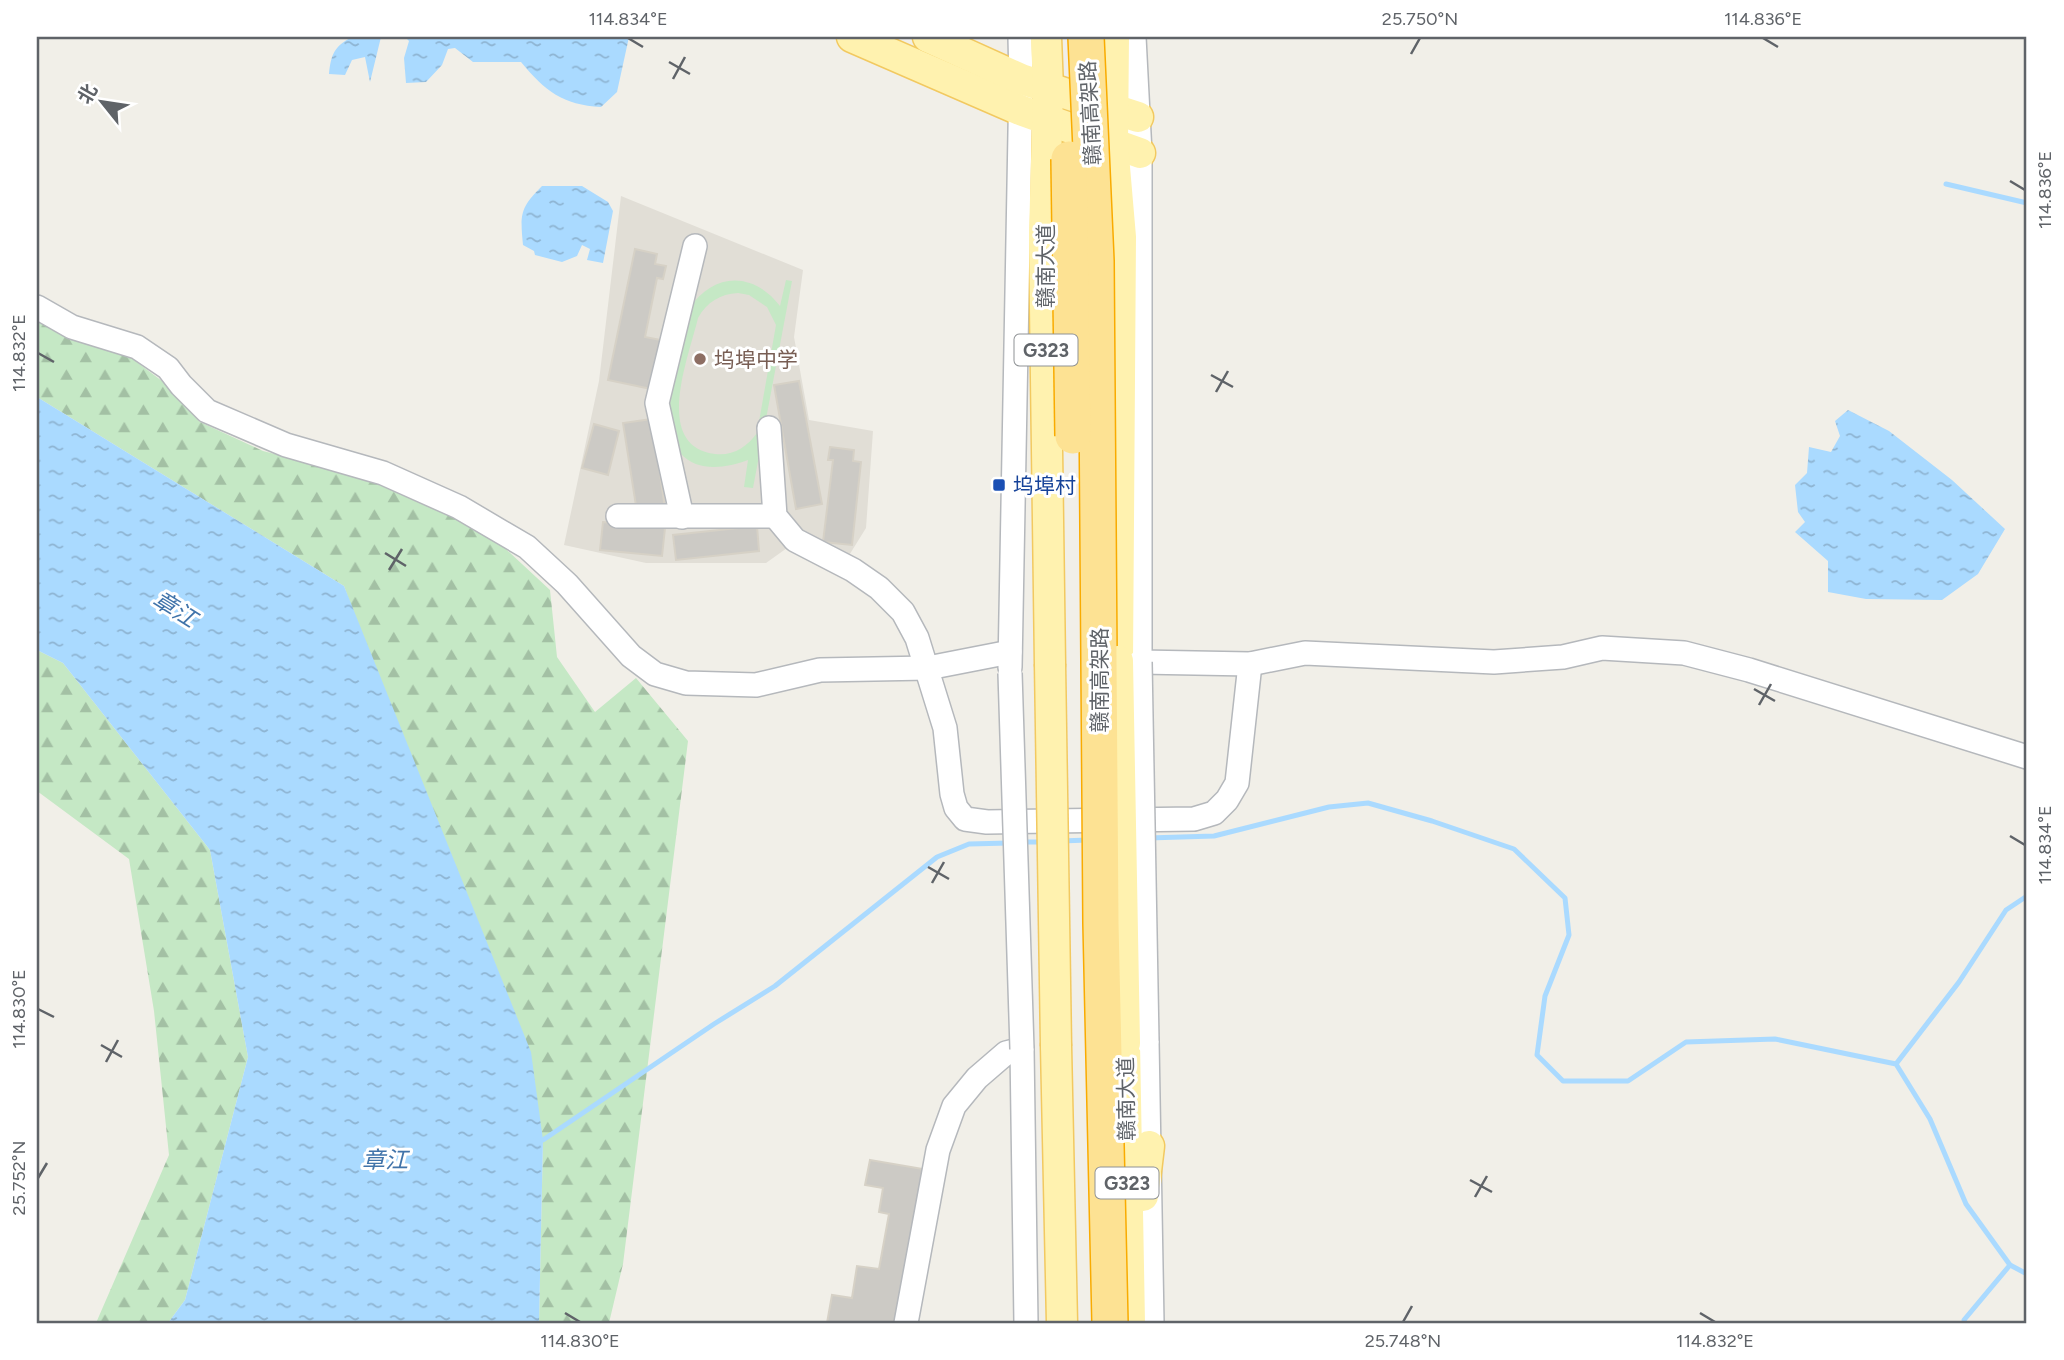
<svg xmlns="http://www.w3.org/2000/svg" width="2064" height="1360" font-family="Figtree,'Noto Sans SC',sans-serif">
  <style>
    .education { fill: #e1ded6 }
    .forest { fill: url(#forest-firs) }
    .pitch { fill: #c5e8c5; fill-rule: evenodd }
    .water { fill: url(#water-ripples) }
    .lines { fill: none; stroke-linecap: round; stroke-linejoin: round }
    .stream { stroke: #aadaff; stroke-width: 5 }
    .building { fill: #cccac5; stroke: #d6d1c6; stroke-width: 2 }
    .minor-casing { stroke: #b5b8bc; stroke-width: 26 }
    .major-casing { stroke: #f2c960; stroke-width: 33 }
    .minor { stroke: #fff; stroke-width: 23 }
    .major { stroke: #fff2af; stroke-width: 30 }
    .minor-bridge-casing { stroke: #b5b8bc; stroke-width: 26; stroke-linecap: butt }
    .major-bridge-casing { stroke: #f2c960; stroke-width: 33; stroke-linecap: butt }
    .highway-bridge-casing { stroke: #f9ab00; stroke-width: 38; stroke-linecap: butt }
    .minor-bridge { stroke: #fff; stroke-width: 23 }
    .major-bridge { stroke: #fff2af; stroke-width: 30 }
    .highway-bridge { stroke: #fde293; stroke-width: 35 }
    .ticks { fill: none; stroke: #5f6368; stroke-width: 2.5 }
    .education-dot { fill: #8d6e63; stroke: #fff; stroke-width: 2.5 }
    .transit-dot { fill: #1a4fb4; stroke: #fff; stroke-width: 2.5 }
    .labels { text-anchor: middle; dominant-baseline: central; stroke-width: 6; stroke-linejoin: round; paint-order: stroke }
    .shield { fill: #fff; stroke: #8f9295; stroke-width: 2 }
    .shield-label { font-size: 19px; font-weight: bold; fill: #5f6368 }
    .street-label { font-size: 21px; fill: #5f6368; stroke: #fff }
    .education-label { font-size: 21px; fill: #785e54; stroke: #fff; text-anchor: start }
    .transit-label { font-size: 21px; fill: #164399; stroke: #fff; text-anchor: start }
    .water-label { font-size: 23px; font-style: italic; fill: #4174aa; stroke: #fff }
    .neatline { fill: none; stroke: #5f6368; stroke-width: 2.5 }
    .ticks-label { font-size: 18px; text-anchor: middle; fill: #5f6368 }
  </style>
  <defs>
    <pattern id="forest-firs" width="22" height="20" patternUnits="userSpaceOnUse" patternTransform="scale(1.75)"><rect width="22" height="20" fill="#c5e8c5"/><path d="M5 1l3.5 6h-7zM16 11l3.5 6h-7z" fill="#a3c0a4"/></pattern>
    <pattern id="water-ripples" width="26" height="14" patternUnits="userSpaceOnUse" patternTransform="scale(1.75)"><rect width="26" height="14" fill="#aadaff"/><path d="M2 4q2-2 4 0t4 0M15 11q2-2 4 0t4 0" fill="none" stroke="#8eb4d2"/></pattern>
  </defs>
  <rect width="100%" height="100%" fill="#f1efe8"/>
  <polygon class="education" points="621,196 803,270 794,337 809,420 873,431 866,528 848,557 801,538 766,563 646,563 564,545 599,381"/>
  <g class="forest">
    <polygon points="37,321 84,343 126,354 162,381 200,422 263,451 372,479 410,493 496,540 550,590 557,657 595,712 636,678 688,741 623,1264 609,1323 539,1323 543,1140 344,586 37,397"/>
    <polygon points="37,650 63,663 210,850 248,1057 185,1300 168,1323 96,1323 169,1155 154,1011 129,859 37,791"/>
  </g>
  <path class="pitch" d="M786,280L792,281L753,488L744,487L748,460C726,468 698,473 680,453C673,445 668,432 663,423L689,309C713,272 753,271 780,306ZM738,293L749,295L767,307L776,325L757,433C747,447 733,456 715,454C652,446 689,357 698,318C707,302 720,294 738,293Z"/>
  <g class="water">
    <path d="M352,37H381L370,82L365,57L352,60L345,75L329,74C331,55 334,46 352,37Z"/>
    <path d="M405,37H629L617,92L601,107C563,105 545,91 521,62H473L455,48L448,49L442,65L426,82L406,83L404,58L409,41Z"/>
    <path d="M542,186H582L608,202L613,211L603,263L587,260L590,249L582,245L577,256L562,262L535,255L534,251L523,245C520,214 520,208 542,186Z"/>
    <polygon points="37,397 344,586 531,1052 543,1140 539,1323 168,1323 185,1300 248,1057 210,850 63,663 37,650"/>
    <polygon points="1848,410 1889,431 1952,480 2005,529 1978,574 1942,600 1866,599 1828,592 1828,561 1795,532 1805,522 1798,512 1795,485 1807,473 1809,447 1831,452 1840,436 1835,421"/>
  </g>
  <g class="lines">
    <g class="stream">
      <polyline points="1946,184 2027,203"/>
      <polyline points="1148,838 1214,836 1329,807 1368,803 1432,821 1514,849 1565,898 1569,935 1545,996 1537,1055 1563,1081 1628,1081 1686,1042 1775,1039 1896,1064 1930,1119 1966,1204 2010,1265 2027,1274"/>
      <polyline points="1060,841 1089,840"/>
      <polyline points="1022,842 1044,842"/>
      <polyline points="1896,1064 1959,982 2006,910 2027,896"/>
      <polyline points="535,1140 543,1140 714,1024 775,986 937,857 969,844 1009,843"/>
      <polyline points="1965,1323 1964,1320 2010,1265"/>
    </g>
  </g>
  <g class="building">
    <polygon points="635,249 657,254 655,264 666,266 663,279 657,278 645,337 666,341 656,390 608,380"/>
    <polygon points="799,381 822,504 796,509 774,385"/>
    <polygon points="652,419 665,508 637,512 623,423"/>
    <polygon points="594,424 619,431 608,475 582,468"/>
    <polygon points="830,447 854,450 853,461 861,462 852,545 823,542 833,460 828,460"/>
    <polygon points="603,522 665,528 662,556 600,550"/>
    <polygon points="757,526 759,551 676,560 673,535"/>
    <polygon points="870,1160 923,1169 896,1323 827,1323 832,1295 852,1298 857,1266 879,1269 889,1214 879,1212 883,1188 865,1185"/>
  </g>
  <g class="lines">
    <defs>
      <g id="minor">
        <polyline points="1134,37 1140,153 1140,662 1250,664 1305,653 1494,662 1563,657 1602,648 1684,653 1749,670 2027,757"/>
        <polyline points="37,307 72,327 137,347 168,368 181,385 207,411 286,445 383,473 459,507 527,547 567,584 631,656 655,674 686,683 756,685 820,670 928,668 1010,652"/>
        <polyline points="769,428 775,516 795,540 853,570 879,588 903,612 917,638 945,728 952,794 956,808 965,819 987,822 1194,819 1214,813 1227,800 1237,783 1250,664"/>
        <polyline points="618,516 775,516"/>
        <polyline points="682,517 657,403 695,246"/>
        <polyline points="1010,667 1021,79 1020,37"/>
        <polyline points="1147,1041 1152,1323"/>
        <polyline points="906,1323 938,1150 954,1106 977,1078 1006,1053 1022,1049 1026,1323"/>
      </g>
      <g id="major">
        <polyline points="852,37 1020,110 1140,153"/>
        <polyline points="928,37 1021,79 1138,117"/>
        <polyline points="1046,37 1048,89 1044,235 1050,664"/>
        <polyline points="1114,37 1113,144 1121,237 1118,661"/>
        <polyline points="1125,1043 1130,1323"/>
        <polyline points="1056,1046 1062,1323"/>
        <polyline points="1143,1196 1149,1146"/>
      </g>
    </defs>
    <use href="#minor" class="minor-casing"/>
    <use href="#major" class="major-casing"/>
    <use href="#minor" class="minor"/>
    <use href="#major" class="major"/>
    <defs>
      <g id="minor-bridge">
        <polyline points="1140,662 1147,1041"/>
        <polyline points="1010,673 1022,1049"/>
      </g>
      <g id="major-bridge">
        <polyline points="1118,661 1125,1043"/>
        <polyline points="1050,664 1056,1046"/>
      </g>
      <g id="highway-bridge">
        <polyline points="1086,37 1096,261 1101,923 1110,1323"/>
        <polyline points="1069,159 1073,436"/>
      </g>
    </defs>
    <use href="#minor-bridge" class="minor-bridge-casing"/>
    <use href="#major-bridge" class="major-bridge-casing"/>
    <use href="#highway-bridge" class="highway-bridge-casing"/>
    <use href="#minor-bridge" class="minor-bridge"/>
    <use href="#major-bridge" class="major-bridge"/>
    <use href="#highway-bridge" class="highway-bridge"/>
  </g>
  <path class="ticks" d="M628,38L643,47M1763,38L1778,47M1411,54L1420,38M669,62L690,74M673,79L685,57M2010,181L2025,190M38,353L54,362M1211,375L1233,387M1216,392L1228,371M385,553L406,566M389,570L402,549M1754,689L1775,701M1759,705L1771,684M2010,836L2025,845M928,867L949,879M932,883L944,862M38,1009L54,1017M101,1045L122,1057M106,1062L118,1040M38,1178L47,1163M1470,1180L1492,1192M1475,1197L1487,1176M565,1313L580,1322M1700,1313L1715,1322M1403,1322L1412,1306"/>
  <circle class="education-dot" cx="700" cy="359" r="7"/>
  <rect class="transit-dot" x="992" y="478" width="14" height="14" rx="3.5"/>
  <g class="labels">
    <g class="shield">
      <rect x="1014.5" y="334.5" width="63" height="31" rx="5"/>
      <rect x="1095.5" y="1167.5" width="63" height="31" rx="5"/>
    </g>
    <g class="shield-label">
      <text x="1046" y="350">G323</text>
      <text x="1127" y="1183">G323</text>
    </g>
    <g class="street-label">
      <text transform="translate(1090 113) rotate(-93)">赣南高架路</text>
      <text transform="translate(1045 266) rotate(-90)">赣南大道</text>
      <text transform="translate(1099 680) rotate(-90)">赣南高架路</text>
      <text transform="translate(1126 1099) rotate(-91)">赣南大道</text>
    </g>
    <g class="education-label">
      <text x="714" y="359">坞埠中学</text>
    </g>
    <g class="transit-label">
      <text x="1013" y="485">坞埠村</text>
    </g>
    <g class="water-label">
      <text transform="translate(175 609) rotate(32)">章江</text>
      <text x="385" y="1160">章江</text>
    </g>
  </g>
  <rect width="2064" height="1360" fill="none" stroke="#ffffff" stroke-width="77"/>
  <g transform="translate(102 102) rotate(300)" stroke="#ffffff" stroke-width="5" paint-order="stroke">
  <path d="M0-5L12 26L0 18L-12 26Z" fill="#5f6368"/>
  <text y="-10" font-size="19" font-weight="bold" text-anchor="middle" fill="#5f6368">北</text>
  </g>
  <rect x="38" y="38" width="1987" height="1284" class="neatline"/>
  <g class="ticks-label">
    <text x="628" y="25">114.834°E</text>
    <text x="1420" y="25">25.750°N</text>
    <text x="1763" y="25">114.836°E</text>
    <text transform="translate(2045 190) rotate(-90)" y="6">114.836°E</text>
    <text transform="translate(19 353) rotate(-90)" y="6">114.832°E</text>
    <text transform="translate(2045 845) rotate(-90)" y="6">114.834°E</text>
    <text transform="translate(19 1009) rotate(-90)" y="6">114.830°E</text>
    <text transform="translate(19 1178) rotate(-90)" y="6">25.752°N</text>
    <text x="580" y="1347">114.830°E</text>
    <text x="1403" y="1347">25.748°N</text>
    <text x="1715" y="1347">114.832°E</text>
  </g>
</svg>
